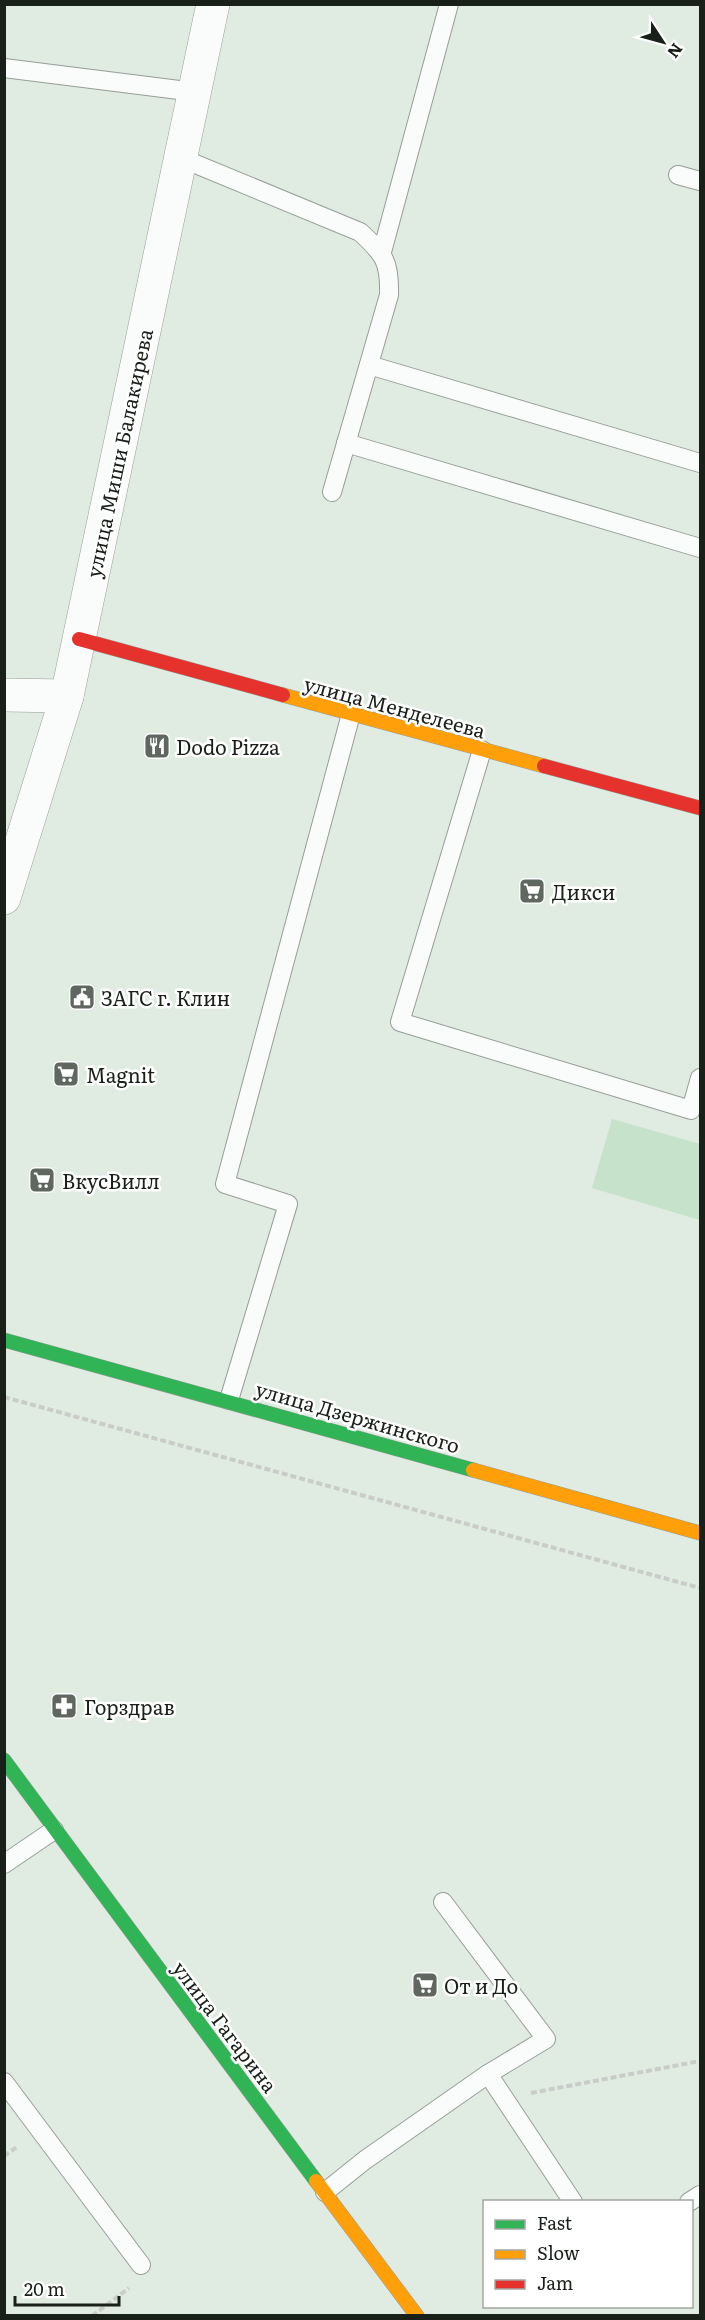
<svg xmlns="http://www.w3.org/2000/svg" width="705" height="2320" font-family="Literata,serif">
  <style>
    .green { fill: #c6e2cb }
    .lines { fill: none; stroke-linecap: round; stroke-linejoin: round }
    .lane-casing { stroke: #969e97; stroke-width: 20 }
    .street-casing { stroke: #969e97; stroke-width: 34 }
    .fast-casing { stroke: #969e97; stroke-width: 15 }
    .slow-casing { stroke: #969e97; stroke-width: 15 }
    .jam-casing { stroke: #969e97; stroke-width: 15 }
    .path { stroke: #c9ccc9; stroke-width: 4; stroke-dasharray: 6 3; stroke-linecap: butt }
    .lane { stroke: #fafcfb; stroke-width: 18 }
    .street { stroke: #fafcfb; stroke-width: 33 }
    .fast { stroke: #30b455; stroke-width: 14 }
    .slow { stroke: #ff9f0a; stroke-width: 14 }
    .jam { stroke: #e5322d; stroke-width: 14 }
    .labels { text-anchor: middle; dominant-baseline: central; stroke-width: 5; stroke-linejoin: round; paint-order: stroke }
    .street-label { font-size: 20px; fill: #19201a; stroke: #fff }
    .poi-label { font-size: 20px; fill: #19201a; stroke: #fff; text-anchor: start }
  </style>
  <rect width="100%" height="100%" fill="#e0ebe2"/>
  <polygon class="green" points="612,1119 700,1144 700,1220 592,1188"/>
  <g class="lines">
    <defs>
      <g id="lane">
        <polyline points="4,68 195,92"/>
        <path d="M181,158L360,232C384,254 390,261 389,295L332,492"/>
        <polyline points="678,175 700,181"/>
        <polyline points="382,252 449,4"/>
        <polyline points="369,365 700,463"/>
        <polyline points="346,443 700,548"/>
        <polyline points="482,750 400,1022 691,1110 700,1078"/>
        <polyline points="229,1400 288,1204 225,1184 351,714"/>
        <polyline points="4,1864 54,1830"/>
        <polyline points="443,1902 546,2039 488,2074"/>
        <polyline points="4,2082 141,2265"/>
        <polyline points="325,2192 365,2160 488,2074 573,2202"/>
        <polyline points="689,2202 700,2195"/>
      </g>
      <g id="street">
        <polyline points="4,695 67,696"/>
        <polyline points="4,898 67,696 213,4"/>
      </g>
      <g id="fast">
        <polyline points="4,1340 473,1470"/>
        <polyline points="4,1760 316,2181"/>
      </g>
      <g id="slow">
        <polyline points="283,695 544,766"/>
        <polyline points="473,1470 700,1533"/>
        <polyline points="316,2181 417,2316"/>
      </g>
      <g id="jam">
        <polyline points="79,639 283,695"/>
        <polyline points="544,766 700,808"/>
      </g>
    </defs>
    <use href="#lane" class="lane-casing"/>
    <use href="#street" class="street-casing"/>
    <use href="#fast" class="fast-casing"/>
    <use href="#slow" class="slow-casing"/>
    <use href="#jam" class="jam-casing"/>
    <g class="path">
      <polyline points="4,1397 700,1588"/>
      <polyline points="531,2093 700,2061"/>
      <polyline points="4,2156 18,2146"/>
      <polyline points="92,2316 129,2288"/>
    </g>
    <use href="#lane" class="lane"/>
    <use href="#street" class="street"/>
    <use href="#fast" class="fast"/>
    <use href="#slow" class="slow"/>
    <use href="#jam" class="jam"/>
  </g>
  <defs>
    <symbol id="restaurant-square" viewBox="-11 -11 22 22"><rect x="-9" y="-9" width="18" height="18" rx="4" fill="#5f6760" stroke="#fff"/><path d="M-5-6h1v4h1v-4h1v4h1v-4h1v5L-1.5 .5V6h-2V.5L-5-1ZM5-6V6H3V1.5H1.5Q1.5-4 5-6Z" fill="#fff"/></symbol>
    <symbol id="supermarket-square" viewBox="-11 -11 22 22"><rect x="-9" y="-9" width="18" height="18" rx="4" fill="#5f6760" stroke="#fff"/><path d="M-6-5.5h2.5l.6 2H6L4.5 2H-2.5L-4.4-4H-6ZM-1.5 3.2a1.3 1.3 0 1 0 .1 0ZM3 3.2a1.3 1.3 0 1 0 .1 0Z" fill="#fff"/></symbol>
    <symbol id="civic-square" viewBox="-11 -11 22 22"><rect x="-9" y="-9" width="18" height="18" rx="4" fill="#5f6760" stroke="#fff"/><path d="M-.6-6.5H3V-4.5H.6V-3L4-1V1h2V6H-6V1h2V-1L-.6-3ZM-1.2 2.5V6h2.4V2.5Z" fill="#fff"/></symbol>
    <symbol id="pharmacy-square" viewBox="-11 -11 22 22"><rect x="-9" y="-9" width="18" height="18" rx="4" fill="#5f6760" stroke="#fff"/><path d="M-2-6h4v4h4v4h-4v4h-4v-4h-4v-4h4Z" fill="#fff"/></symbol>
  </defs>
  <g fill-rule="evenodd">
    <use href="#restaurant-square" x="142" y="731" width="30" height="30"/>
    <use href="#supermarket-square" x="517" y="876" width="30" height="30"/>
    <use href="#civic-square" x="67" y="982" width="30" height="30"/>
    <use href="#supermarket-square" x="51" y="1059" width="30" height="30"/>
    <use href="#supermarket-square" x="27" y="1165" width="30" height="30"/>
    <use href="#pharmacy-square" x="49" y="1691" width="30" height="30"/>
    <use href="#supermarket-square" x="410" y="1970" width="30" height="30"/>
  </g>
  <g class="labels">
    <g class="street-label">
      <text transform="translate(118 453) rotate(-78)">улица Миши Балакирева</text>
      <text transform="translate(395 706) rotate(15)">улица Менделеева</text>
      <text transform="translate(358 1416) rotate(16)">улица Дзержинского</text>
      <text transform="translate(226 2026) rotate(53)">улица Гагарина</text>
    </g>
    <g class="poi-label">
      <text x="176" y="746">Dodo Pizza</text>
      <text x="552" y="891">Дикси</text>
      <text x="101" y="997">ЗАГС г. Клин</text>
      <text x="86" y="1074">Magnit</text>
      <text x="62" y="1180">ВкусВилл</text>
      <text x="84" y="1706">Горздрав</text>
      <text x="444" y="1985">От и До</text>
    </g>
  </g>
  <rect width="705" height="2320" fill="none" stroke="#19201a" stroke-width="12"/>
  <rect x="483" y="2200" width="210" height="108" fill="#ffffff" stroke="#a3a6a3" stroke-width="1.5"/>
  <rect x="495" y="2220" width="30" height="9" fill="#30b455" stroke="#a3a6a3" stroke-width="1.5"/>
  <text x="537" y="2230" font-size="18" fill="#19201a">Fast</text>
  <rect x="495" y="2250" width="30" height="9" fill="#ff9f0a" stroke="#a3a6a3" stroke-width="1.5"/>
  <text x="537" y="2260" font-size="18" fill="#19201a">Slow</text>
  <rect x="495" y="2280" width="30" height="9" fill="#e5322d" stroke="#a3a6a3" stroke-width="1.5"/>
  <text x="537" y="2290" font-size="18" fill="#19201a">Jam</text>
  <g transform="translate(663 42) rotate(126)" stroke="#ffffff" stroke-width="4.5" paint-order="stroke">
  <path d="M0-4.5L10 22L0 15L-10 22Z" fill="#19201a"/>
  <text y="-9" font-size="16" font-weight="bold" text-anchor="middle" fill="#19201a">N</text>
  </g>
  <path d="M15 2296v9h104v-9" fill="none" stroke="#19201a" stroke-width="3"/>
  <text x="24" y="2296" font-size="18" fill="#19201a" stroke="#ffffff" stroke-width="4.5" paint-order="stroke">20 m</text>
</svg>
